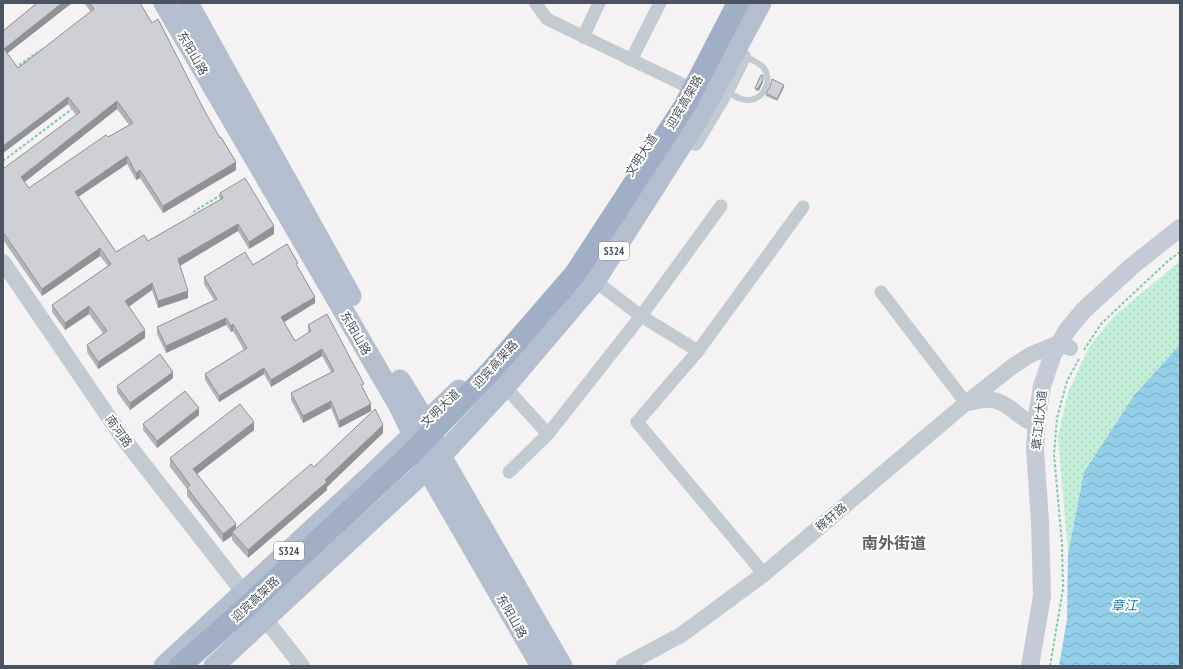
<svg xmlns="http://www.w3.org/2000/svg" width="1183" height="669" font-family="'PT Sans Narrow','Noto Sans SC',sans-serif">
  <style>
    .grass { fill: url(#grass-dots) }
    .water { fill: url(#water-waves) }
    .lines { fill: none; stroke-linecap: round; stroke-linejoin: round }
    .path { stroke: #7ccbac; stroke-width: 2; stroke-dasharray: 3 2; stroke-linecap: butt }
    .service { stroke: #c3cbd2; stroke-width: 6 }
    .minor { stroke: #c3cbd2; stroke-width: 13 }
    .tertiary { stroke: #c3cbd2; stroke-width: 16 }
    .secondary { stroke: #c4cbd7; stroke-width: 18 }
    .primary { stroke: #b3becf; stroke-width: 21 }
    .trunk { stroke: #a0aec6; stroke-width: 22 }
    .wall { fill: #b2b3b8; fill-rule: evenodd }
    .shaded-wall { fill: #919296 }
    .building { fill: #cfd0d6; stroke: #919296; fill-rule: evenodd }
    .labels { text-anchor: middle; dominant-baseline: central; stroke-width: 4; stroke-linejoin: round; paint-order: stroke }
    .shield { fill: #fff; stroke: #80878f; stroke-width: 1 }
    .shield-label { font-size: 11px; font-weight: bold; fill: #4a535f }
    .street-label { font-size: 12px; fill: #4a535f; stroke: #fff }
    .water-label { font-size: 13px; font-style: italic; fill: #137ba9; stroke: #fff }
    .district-label { font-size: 16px; font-weight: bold; fill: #5e6166; stroke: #fff }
  </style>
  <defs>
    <pattern id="grass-dots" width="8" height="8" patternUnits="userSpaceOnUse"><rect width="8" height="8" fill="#c3eed8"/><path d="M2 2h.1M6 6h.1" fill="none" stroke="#a9cebc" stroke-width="1.8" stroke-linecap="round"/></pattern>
    <pattern id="water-waves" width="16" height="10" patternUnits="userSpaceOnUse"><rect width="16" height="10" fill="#93cfe9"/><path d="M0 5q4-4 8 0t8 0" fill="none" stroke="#7aabc0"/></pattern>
  </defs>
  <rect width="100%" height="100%" fill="#f4f2f2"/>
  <polygon class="grass" points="1180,261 1180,345 1135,394 1084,472 1068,554 1058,437 1068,393 1088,349 1113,317"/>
  <polygon class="water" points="1180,345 1180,666 1059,666 1067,619 1068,554 1084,472 1135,394"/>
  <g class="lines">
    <g class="path">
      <polyline points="15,68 41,50"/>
      <polyline points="3,161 72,109"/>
      <polyline points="193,212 221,195"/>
      <polyline points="1084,350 1101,324 1122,304 1168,261 1180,252"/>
      <polyline points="1050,666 1063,589 1062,543 1054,455 1057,418 1067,381 1079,359"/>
    </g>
    <path class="service" d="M726,91C733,95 741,101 749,100C765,99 773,79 763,67C758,62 750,59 744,56"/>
    <g class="minor">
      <polyline points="537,3 536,4 547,19 684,85"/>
      <polyline points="583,37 599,3"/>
      <polyline points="631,60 660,3"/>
      <polyline points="595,281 641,316 698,351"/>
      <polyline points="881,292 966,403"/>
      <polyline points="505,387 548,434"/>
      <polyline points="509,472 548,434 641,316 721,206"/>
      <polyline points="764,574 637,422 698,351 803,207"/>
    </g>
    <g class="tertiary">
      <polyline points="695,143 726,91 743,57"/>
      <polyline points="3,262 123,438 244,593"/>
      <path d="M967,403C975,402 980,400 986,400C1001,398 1012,410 1023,418C1027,421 1032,423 1037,425"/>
      <polyline points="266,620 302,666"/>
      <polyline points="623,666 681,635 764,574 966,403 1013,366 1030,355 1059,343 1070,348"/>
    </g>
    <polyline class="secondary" points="1030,666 1042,596 1040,522 1035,449 1037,417 1042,386 1053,354 1068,329 1084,310 1132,266 1180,228"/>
    <g class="primary">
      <polyline points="164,3 399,406 413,435 427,469 541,666"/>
      <polyline points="188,3 351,296"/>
      <polyline points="400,380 426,422 441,456 562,666"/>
      <polyline points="164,666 371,475 459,390"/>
      <polyline points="214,666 441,456 505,387 595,281 700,116 761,3"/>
    </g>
    <polyline class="trunk" points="180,666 240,613 411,454 490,372 575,274 684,107 738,3"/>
  </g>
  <g class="wall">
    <path d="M37,3H72L7,53L18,68L91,12L84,3H140L203,108L236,170L163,213L140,178L136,180L127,164L78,197L116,252L148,241L220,200V193L274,234L249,249L238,231L180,266L188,298L158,308L152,290L129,307L145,338L98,369L87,352V345L103,333L89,314L65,330L52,312V305L108,266L100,256L42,296L3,240V169L76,115L68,104L3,153V31ZM117,109L129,125L108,137L29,188L24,182Z"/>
    <polygon points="763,75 763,82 759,90 758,91 755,90 755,88"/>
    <polygon points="784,87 777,101 766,96 766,93"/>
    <polygon points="253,265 298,268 315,303 284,322 295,341 308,333 308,325 364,389 371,411 339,428 331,408 303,423 291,400 291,393 331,372 322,356 271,387 264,374 219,402 205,380 205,374 244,350 233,331 231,332 226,325 166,353 157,334 157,327 214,300 204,284 204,277"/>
    <polygon points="173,378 130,410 117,392 117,386"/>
    <polygon points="199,415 157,448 143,430 143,424"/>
    <polygon points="254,430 197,474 236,528 314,467 383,433 327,487 327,490 248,558 232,540 232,536 223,542 187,496 187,489 170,467 170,458"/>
  </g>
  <g class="shaded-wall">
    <polygon points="62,3 72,3 4,56 4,49"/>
    <polygon points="763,80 763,82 759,90 758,91 758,89"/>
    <polygon points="784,85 784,87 777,101 777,99"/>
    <polygon points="68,97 68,104 3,153 3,146"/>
    <polygon points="117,101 117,109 21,185 21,177"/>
    <polygon points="127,156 127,164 75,199 75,192"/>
    <polygon points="236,162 236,170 163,213 163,206"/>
    <polygon points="140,170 140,178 136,180 136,173"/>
    <polygon points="238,224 238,231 178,267 178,259"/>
    <polygon points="274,226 274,234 249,249 249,242"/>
    <polygon points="100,248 100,256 42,296 42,289"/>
    <polygon points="152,283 152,290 125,309 125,301"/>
    <polygon points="188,291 188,298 158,308 158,301"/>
    <polygon points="315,297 315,303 281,324 281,317"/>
    <polygon points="89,306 89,314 65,330 65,323"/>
    <polygon points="226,318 226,325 166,353 166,346"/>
    <polygon points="233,324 233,331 231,332 231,326"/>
    <polygon points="145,330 145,338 98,369 98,362"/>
    <polygon points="322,349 322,356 271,387 271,380"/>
    <polygon points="264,368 264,374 219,402 219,396"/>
    <polygon points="173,372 173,378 130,410 130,403"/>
    <polygon points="331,401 331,408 303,423 303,416"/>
    <polygon points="371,404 371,411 339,428 339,421"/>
    <polygon points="199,408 199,415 157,448 157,441"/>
    <polygon points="254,422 254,430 193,477 193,469"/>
    <polygon points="383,425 383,433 327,487 327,490 248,558 248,550 325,480"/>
    <polygon points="236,524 236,532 232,532 232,536 223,542 223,534"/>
  </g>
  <g class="building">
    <path d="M37,3H62L4,49L18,68L94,9L90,3H140L152,23L158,19L203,108L220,138L221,137L236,162L163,206L140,170L136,173L127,156L75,192L116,252L144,235L148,241L223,198L220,193L245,178L274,226L249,242L238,224L178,259L188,291L158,301L152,283L125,301L145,330L98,362L87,345L107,331L89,306L65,323L52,305L111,264L100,248L42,289L3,232V169L80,112L68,97L3,146V31ZM117,101L133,123L108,137L106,135L29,188L21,177Z"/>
    <polygon points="761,75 763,75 763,80 759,87 758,89 755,88"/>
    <polygon points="772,79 784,85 777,99 766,93 770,87"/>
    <polygon points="287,244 298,263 296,264 315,297 281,317 295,341 311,331 308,325 327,314 364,384 361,385 371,404 339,421 331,401 303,416 291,393 334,371 322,349 271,380 264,368 219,396 205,374 247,348 233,324 231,326 226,318 166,346 157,327 217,299 204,277 245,252 253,265"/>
    <polygon points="160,354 173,372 130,403 117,386"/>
    <polygon points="185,391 199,408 157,441 143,424"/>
    <polygon points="240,404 254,422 193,469 236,524 223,534 187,488 190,485 170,458"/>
    <polygon points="375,409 383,425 325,480 327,482 248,550 232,532 311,464 314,467"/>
  </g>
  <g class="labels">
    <g class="shield">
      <rect x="599" y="242" width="30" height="18" rx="3"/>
      <rect x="274" y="542" width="30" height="18" rx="3"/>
    </g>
    <g class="shield-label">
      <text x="614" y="251">S324</text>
      <text x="289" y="551">S324</text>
    </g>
    <g class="street-label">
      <text transform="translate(193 53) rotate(60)">东阳山路</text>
      <text transform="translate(684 102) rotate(-60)">迎宾高架路</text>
      <text transform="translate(641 155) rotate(-57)">文明大道</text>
      <text transform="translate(356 333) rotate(60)">东阳山路</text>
      <text transform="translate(495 364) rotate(-48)">迎宾高架路</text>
      <text transform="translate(440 408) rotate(-44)">文明大道</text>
      <text transform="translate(1039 420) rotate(-84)">章江北大道</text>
      <text transform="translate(119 431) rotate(54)">南河路</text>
      <text transform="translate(831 517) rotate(-40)">稼轩路</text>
      <text transform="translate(255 599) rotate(-43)">迎宾高架路</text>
      <text transform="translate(512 616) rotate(60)">东阳山路</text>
    </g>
    <g class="water-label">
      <text x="1124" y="605">章江</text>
    </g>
    <g class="district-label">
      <text x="894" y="543">南外街道</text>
    </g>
  </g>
  <rect width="1183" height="669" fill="none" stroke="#4a535f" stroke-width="8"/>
</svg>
